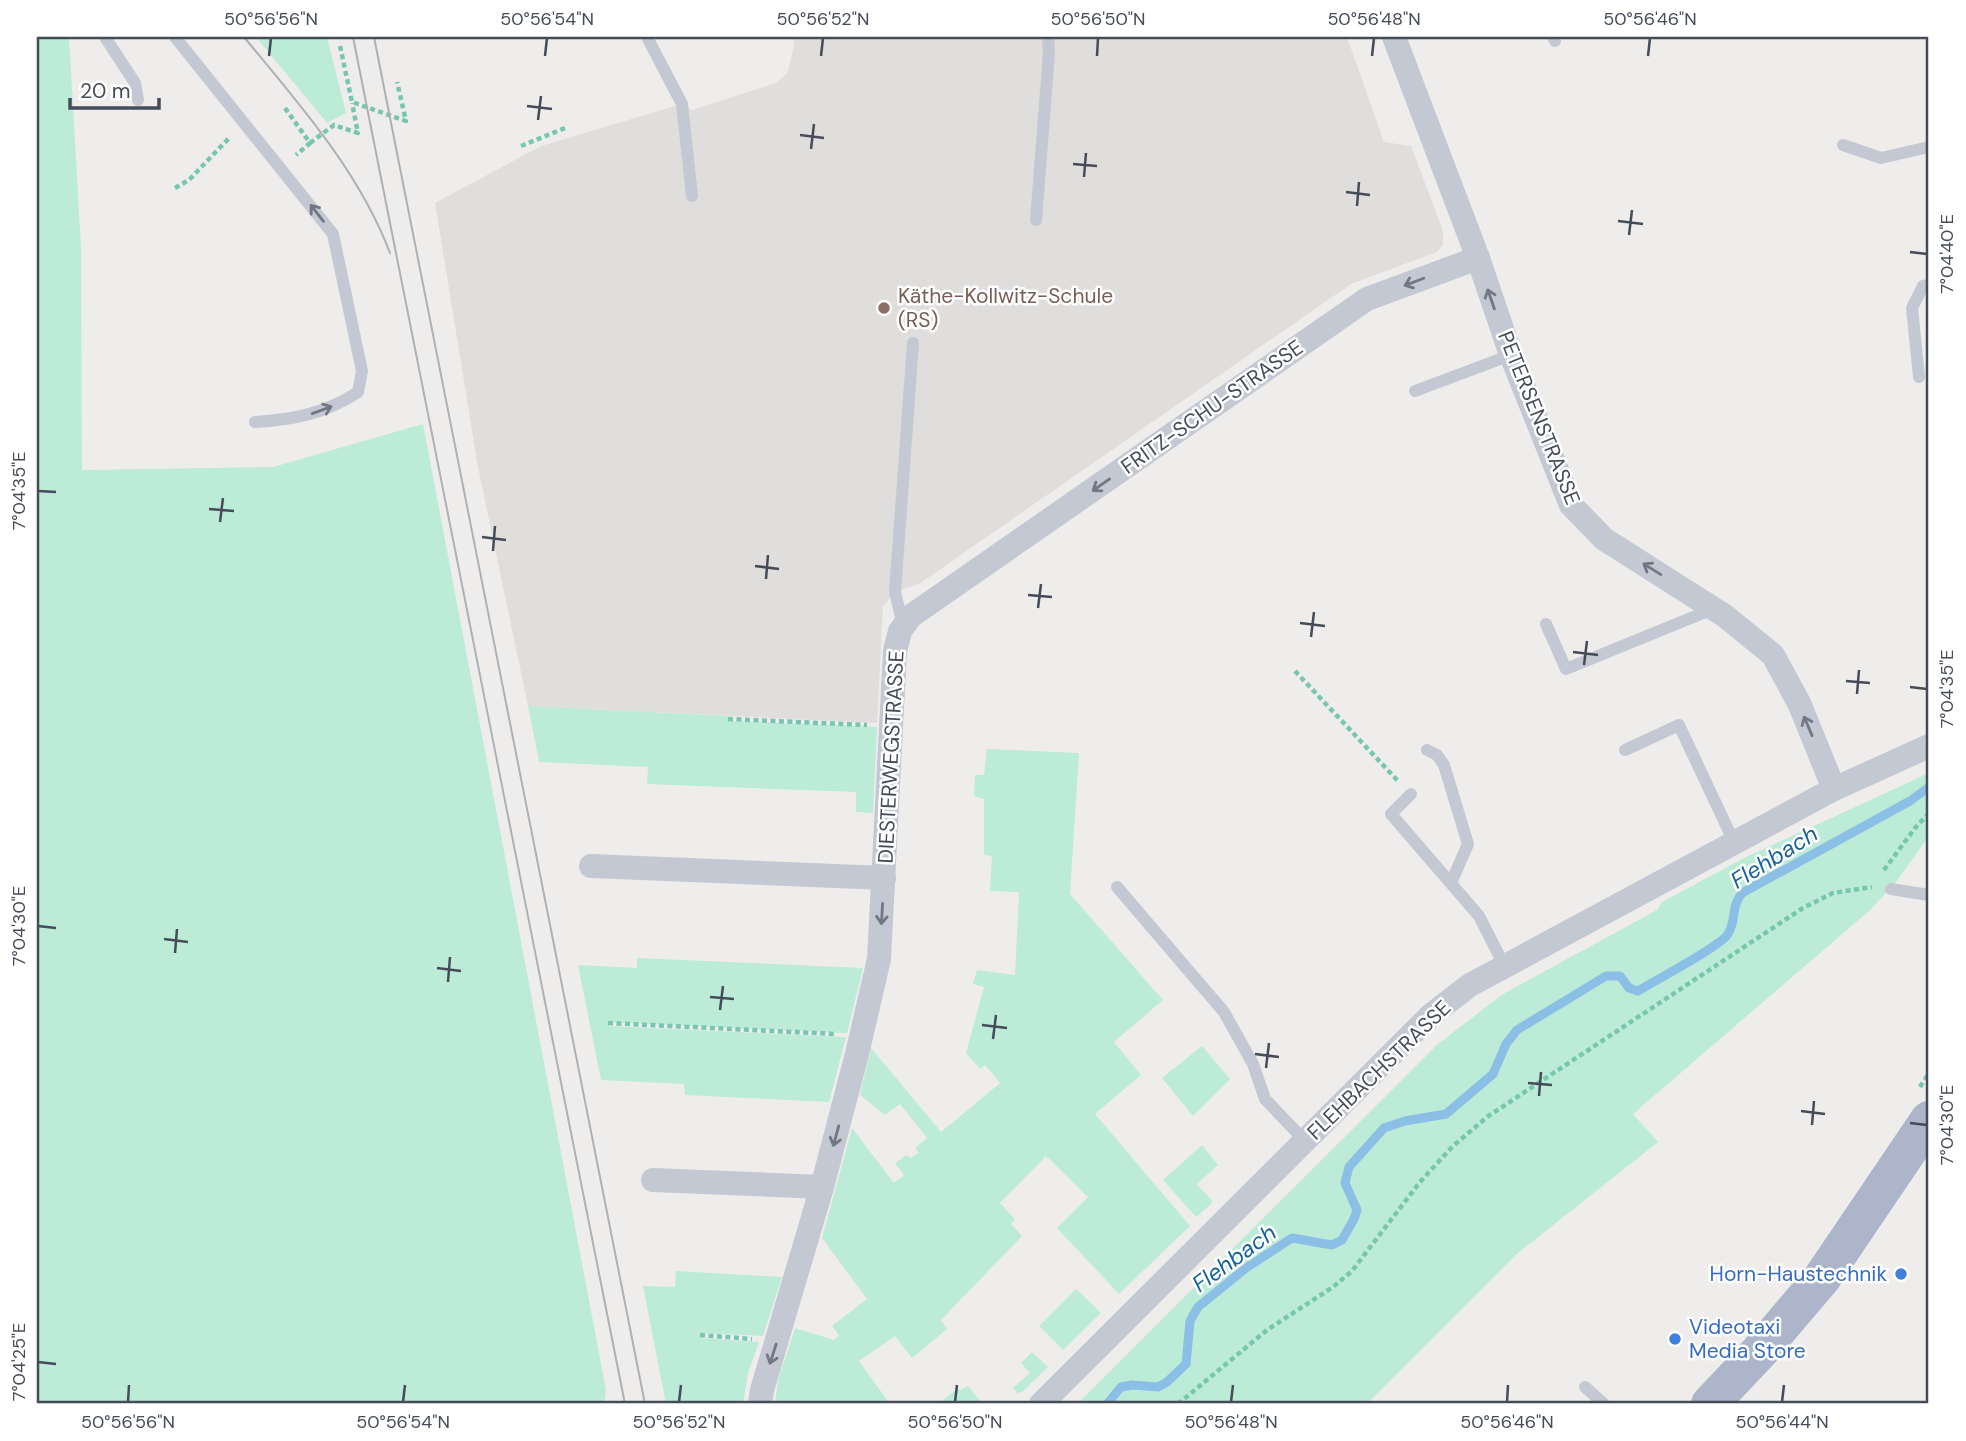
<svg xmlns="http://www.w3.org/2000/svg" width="1966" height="1441" font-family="'DM Sans',sans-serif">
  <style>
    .education { fill: #e0dedd }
    .green { fill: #bcebd8 }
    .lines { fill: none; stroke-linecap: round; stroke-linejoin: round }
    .stream { stroke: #8bbfe5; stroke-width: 9 }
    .path { stroke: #76c6b0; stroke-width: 4.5; stroke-dasharray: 5 3.5; stroke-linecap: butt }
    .service { stroke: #c3c8d3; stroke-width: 12 }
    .minor { stroke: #c3c8d3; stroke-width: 24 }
    .primary { stroke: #adb5ca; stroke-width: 38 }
    .tram { stroke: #afb0b6; stroke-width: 2 }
    .oneway { stroke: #727783 }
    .ticks { fill: none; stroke: #464b58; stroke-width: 2.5 }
    .education-dot { fill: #8d6e63; stroke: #fff; stroke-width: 2.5 }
    .shop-dot { fill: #3f7fe0; stroke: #fff; stroke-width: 2.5 }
    .labels { text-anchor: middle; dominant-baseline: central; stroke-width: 5; stroke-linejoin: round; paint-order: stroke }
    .education-label { font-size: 21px; fill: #785e54; stroke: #fff; text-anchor: start }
    .street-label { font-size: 21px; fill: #464b58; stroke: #fff }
    .shop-label { font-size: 21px; fill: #366cbe; stroke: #fff; text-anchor: end }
    .water-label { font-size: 23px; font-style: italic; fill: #15629c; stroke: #fff }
    .neatline { fill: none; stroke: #464b58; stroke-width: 2.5 }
    .ticks-label { font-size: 18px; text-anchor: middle; fill: #464b58 }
  </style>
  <rect width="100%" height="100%" fill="#efedec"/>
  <polygon class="education" points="793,37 1347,37 1384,142 1411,146 1443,231 1443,245 1437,252 1351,284 919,584 895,592 883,606 877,723 528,706 478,467 435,203 541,146 682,104 692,110 776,83 788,72 794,45"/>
  <g class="green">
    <polygon points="37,37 69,37 81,247 82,470 273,467 423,424 606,1390 604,1404 37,1404"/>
    <polygon points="256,37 327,37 346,113 327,123"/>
    <polygon points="528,706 728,716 728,721 877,727 873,813 856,812 856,792 647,784 648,767 539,762"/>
    <polygon points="987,749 1079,753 1070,894 1163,1000 1114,1042 1141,1075 1095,1114 1190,1226 1119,1294 1057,1228 1088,1197 1046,1156 1000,1203 1015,1219 1011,1224 1022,1236 941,1320 947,1329 912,1358 895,1336 859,1361 890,1404 775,1404 778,1380 795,1328 834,1340 839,1335 832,1326 867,1299 822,1238 852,1128 894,1183 904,1175 895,1163 906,1155 911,1158 918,1153 916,1147 927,1138 900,1104 885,1115 860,1095 871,1048 941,1132 1000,1083 985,1065 980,1069 966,1053 984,987 973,984 977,970 1015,975 1019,892 990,891 992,856 984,855 984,799 974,796 975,775 984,775"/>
    <polygon points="1929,773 1929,836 1896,882 1870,910 1633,1114 1658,1142 1518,1253 1367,1404 1077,1404 1438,1044 1503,994 1657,910 1662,902 1744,858"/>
    <polygon points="637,958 863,968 847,1033 608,1022 609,1026 846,1037 829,1102 685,1095 684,1084 601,1080 578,965 637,968"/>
    <polygon points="1202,1046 1230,1079 1193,1116 1162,1078"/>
    <polygon points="1202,1145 1218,1165 1197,1184 1213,1202 1196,1217 1163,1180"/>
    <polygon points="676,1271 782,1277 763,1336 700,1333 700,1338 759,1342 748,1373 743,1404 666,1404 643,1286 675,1287"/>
    <polygon points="1076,1289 1101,1313 1063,1350 1039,1326"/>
    <polygon points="1032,1352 1048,1367 1022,1392 1017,1393 1013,1388 1030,1373 1021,1363"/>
    <polygon points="968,1386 983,1404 938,1404 957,1389 961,1390"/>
  </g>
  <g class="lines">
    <path class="stream" d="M1107,1404L1121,1387L1132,1385L1158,1387L1167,1382L1186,1364L1190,1321L1198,1307L1246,1268L1292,1238L1332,1245L1342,1240L1354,1219L1357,1210L1345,1183L1349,1167L1384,1128L1405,1121L1446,1114L1493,1074L1506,1044L1517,1030L1606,976H1620L1629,988L1638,991C1654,981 1721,946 1728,934C1737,919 1730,909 1742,893L1910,801L1929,787"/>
    <g class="path">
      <polyline points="340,46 352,102 406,121 397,82"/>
      <polyline points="285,108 310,143 296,155"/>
      <polyline points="310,143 334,125 358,133 352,103"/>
      <polyline points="521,146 565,128"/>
      <polyline points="175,188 189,180 230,137"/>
      <polyline points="1295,671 1398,781"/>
      <polyline points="728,719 867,725"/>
      <polyline points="1884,870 1915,828 1929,813"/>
      <polyline points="608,1023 835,1034"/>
      <polyline points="1920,1087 1929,1073"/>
      <polyline points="700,1335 752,1339"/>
      <polyline points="1178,1404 1267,1330 1333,1287 1352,1271 1420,1182 1452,1147 1487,1117 1803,908 1833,893 1872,887"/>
    </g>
    <g class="service">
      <polyline points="105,37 135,83 138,100"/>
      <path d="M175,37L333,234L362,371L358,392C327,413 292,420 255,422"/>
      <polyline points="647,37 682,104 692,196"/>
      <polyline points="1553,37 1555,41"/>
      <polyline points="1843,145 1881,158 1929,147"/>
      <polyline points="1036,220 1049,52 1048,37"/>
      <polyline points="1919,377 1912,308 1923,286 1929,285"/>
      <polyline points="1415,391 1511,355"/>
      <polyline points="1546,624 1566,669 1713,609"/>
      <polyline points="903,625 895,592 913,343"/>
      <polyline points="1427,750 1437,755 1444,765 1468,844 1451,883"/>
      <polyline points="1625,750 1679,725 1734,842"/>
      <polyline points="1411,794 1391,814 1479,916 1505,967"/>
      <polyline points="1117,887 1224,1012 1253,1064 1265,1099 1305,1141"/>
      <polyline points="1891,889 1929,895"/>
      <polyline points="1585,1387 1604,1404"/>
    </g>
    <g class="minor">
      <polyline points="1394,37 1478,258 1511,355 1571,505 1604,539 1725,616 1773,655 1799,703 1834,789"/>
      <polyline points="591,866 884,878"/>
      <polyline points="653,1180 822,1187"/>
      <polyline points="760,1404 762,1390 822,1187 857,1054 879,959 895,651 900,631 911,616 1367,299 1478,258"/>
      <polyline points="1041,1404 1431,1015 1470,985 1834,789 1929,746"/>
    </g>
    <polyline class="primary" points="1710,1404 1760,1351 1822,1278 1929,1120"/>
    <g class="tram">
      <path d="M244,37C299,104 359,171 390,253"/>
      <polyline points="353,37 625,1404"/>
      <polyline points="374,37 645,1404"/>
    </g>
  </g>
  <defs><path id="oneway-shaft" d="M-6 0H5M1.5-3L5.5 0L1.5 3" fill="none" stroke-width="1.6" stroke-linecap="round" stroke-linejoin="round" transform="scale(1.75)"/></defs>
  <g class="oneway">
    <use href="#oneway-shaft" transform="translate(317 213) rotate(-128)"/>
    <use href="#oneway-shaft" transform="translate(1414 282) rotate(159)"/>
    <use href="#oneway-shaft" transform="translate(1491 299) rotate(-109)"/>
    <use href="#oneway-shaft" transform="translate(322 410) rotate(-20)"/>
    <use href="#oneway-shaft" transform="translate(1101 485) rotate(145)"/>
    <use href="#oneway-shaft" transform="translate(1652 569) rotate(-148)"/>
    <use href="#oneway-shaft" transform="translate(1808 726) rotate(-113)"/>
    <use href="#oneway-shaft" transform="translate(882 914) rotate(93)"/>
    <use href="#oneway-shaft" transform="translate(836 1136) rotate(105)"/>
    <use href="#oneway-shaft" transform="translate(773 1354) rotate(108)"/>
  </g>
  <path class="ticks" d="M269,56L271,38M545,56L547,38M821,56L823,38M1097,56L1098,38M1372,56L1374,38M1648,56L1650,38M527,106L552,109M538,120L541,96M800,135L824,138M811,149L814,124M1073,164L1097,166M1084,177L1086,153M1346,192L1370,195M1357,206L1359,182M1618,221L1643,224M1629,235L1632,210M1910,252L1927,254M38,491L56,492M209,509L234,511M220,522L223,498M482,537L506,540M493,551L495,526M755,566L779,569M766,579L768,555M1028,595L1052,597M1038,608L1041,584M1300,623L1325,626M1311,637L1314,612M1573,652L1598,655M1584,665L1587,641M1846,681L1870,683M1910,687L1927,689M1857,694L1859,670M38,926L56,928M164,939L188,942M175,953L177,929M437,968L461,971M448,982L450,957M710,997L734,999M720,1010L723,986M982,1025L1007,1028M993,1039L996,1015M1255,1054L1279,1057M1266,1068L1269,1043M1528,1083L1552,1085M1539,1096L1541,1072M1801,1111L1825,1114M1910,1123L1927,1125M1812,1125L1814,1101M38,1362L56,1364M128,1402L129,1385M403,1402L405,1385M679,1402L681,1385M955,1402L957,1385M1231,1402L1233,1385M1507,1402L1508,1385M1782,1402L1784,1385"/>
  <circle class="education-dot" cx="884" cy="308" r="7"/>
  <g class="shop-dot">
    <circle cx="1901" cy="1274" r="7"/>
    <circle cx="1675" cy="1339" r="7"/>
  </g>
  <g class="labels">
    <g class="education-label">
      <text x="898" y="296">Käthe-Kollwitz-Schule<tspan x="898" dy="24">(RS)</tspan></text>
    </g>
    <g class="street-label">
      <text transform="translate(1212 407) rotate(-35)">FRITZ-SCHU-STRASSE</text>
      <text transform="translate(1539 418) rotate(68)">PETERSENSTRASSE</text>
      <text transform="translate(891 757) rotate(-87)">DIESTERWEGSTRASSE</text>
      <text transform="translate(1379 1070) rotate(-44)">FLEHBACHSTRASSE</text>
    </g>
    <g class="shop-label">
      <text x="1887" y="1274">Horn-Haustechnik</text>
      <text x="1689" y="1327" text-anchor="start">Videotaxi<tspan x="1689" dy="24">Media Store</tspan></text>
    </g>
    <g class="water-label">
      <text transform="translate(1774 857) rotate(-32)">Flehbach</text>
      <text transform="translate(1234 1258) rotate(-36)">Flehbach</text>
    </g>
  </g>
  <rect width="1966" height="1441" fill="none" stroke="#ffffff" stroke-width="77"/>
  <path d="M70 98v10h89v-10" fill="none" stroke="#464b58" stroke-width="3.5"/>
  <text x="80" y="98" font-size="21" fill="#464b58" stroke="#ffffff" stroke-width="5" paint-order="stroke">20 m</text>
  <rect x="38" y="38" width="1889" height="1364" class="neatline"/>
  <g class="ticks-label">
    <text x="271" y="25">50°56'56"N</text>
    <text x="547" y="25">50°56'54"N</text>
    <text x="823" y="25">50°56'52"N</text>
    <text x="1098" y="25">50°56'50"N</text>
    <text x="1374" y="25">50°56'48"N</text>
    <text x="1650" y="25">50°56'46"N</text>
    <text transform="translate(1947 254) rotate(-90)" y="6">7°04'40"E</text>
    <text transform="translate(19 491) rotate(-90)" y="6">7°04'35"E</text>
    <text transform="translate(1947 689) rotate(-90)" y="6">7°04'35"E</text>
    <text transform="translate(19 926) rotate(-90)" y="6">7°04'30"E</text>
    <text transform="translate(1947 1125) rotate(-90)" y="6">7°04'30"E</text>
    <text transform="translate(19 1362) rotate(-90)" y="6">7°04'25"E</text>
    <text x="128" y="1428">50°56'56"N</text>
    <text x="403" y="1428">50°56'54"N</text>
    <text x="679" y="1428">50°56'52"N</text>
    <text x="955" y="1428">50°56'50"N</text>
    <text x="1231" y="1428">50°56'48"N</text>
    <text x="1507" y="1428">50°56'46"N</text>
    <text x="1782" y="1428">50°56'44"N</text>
  </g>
</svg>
